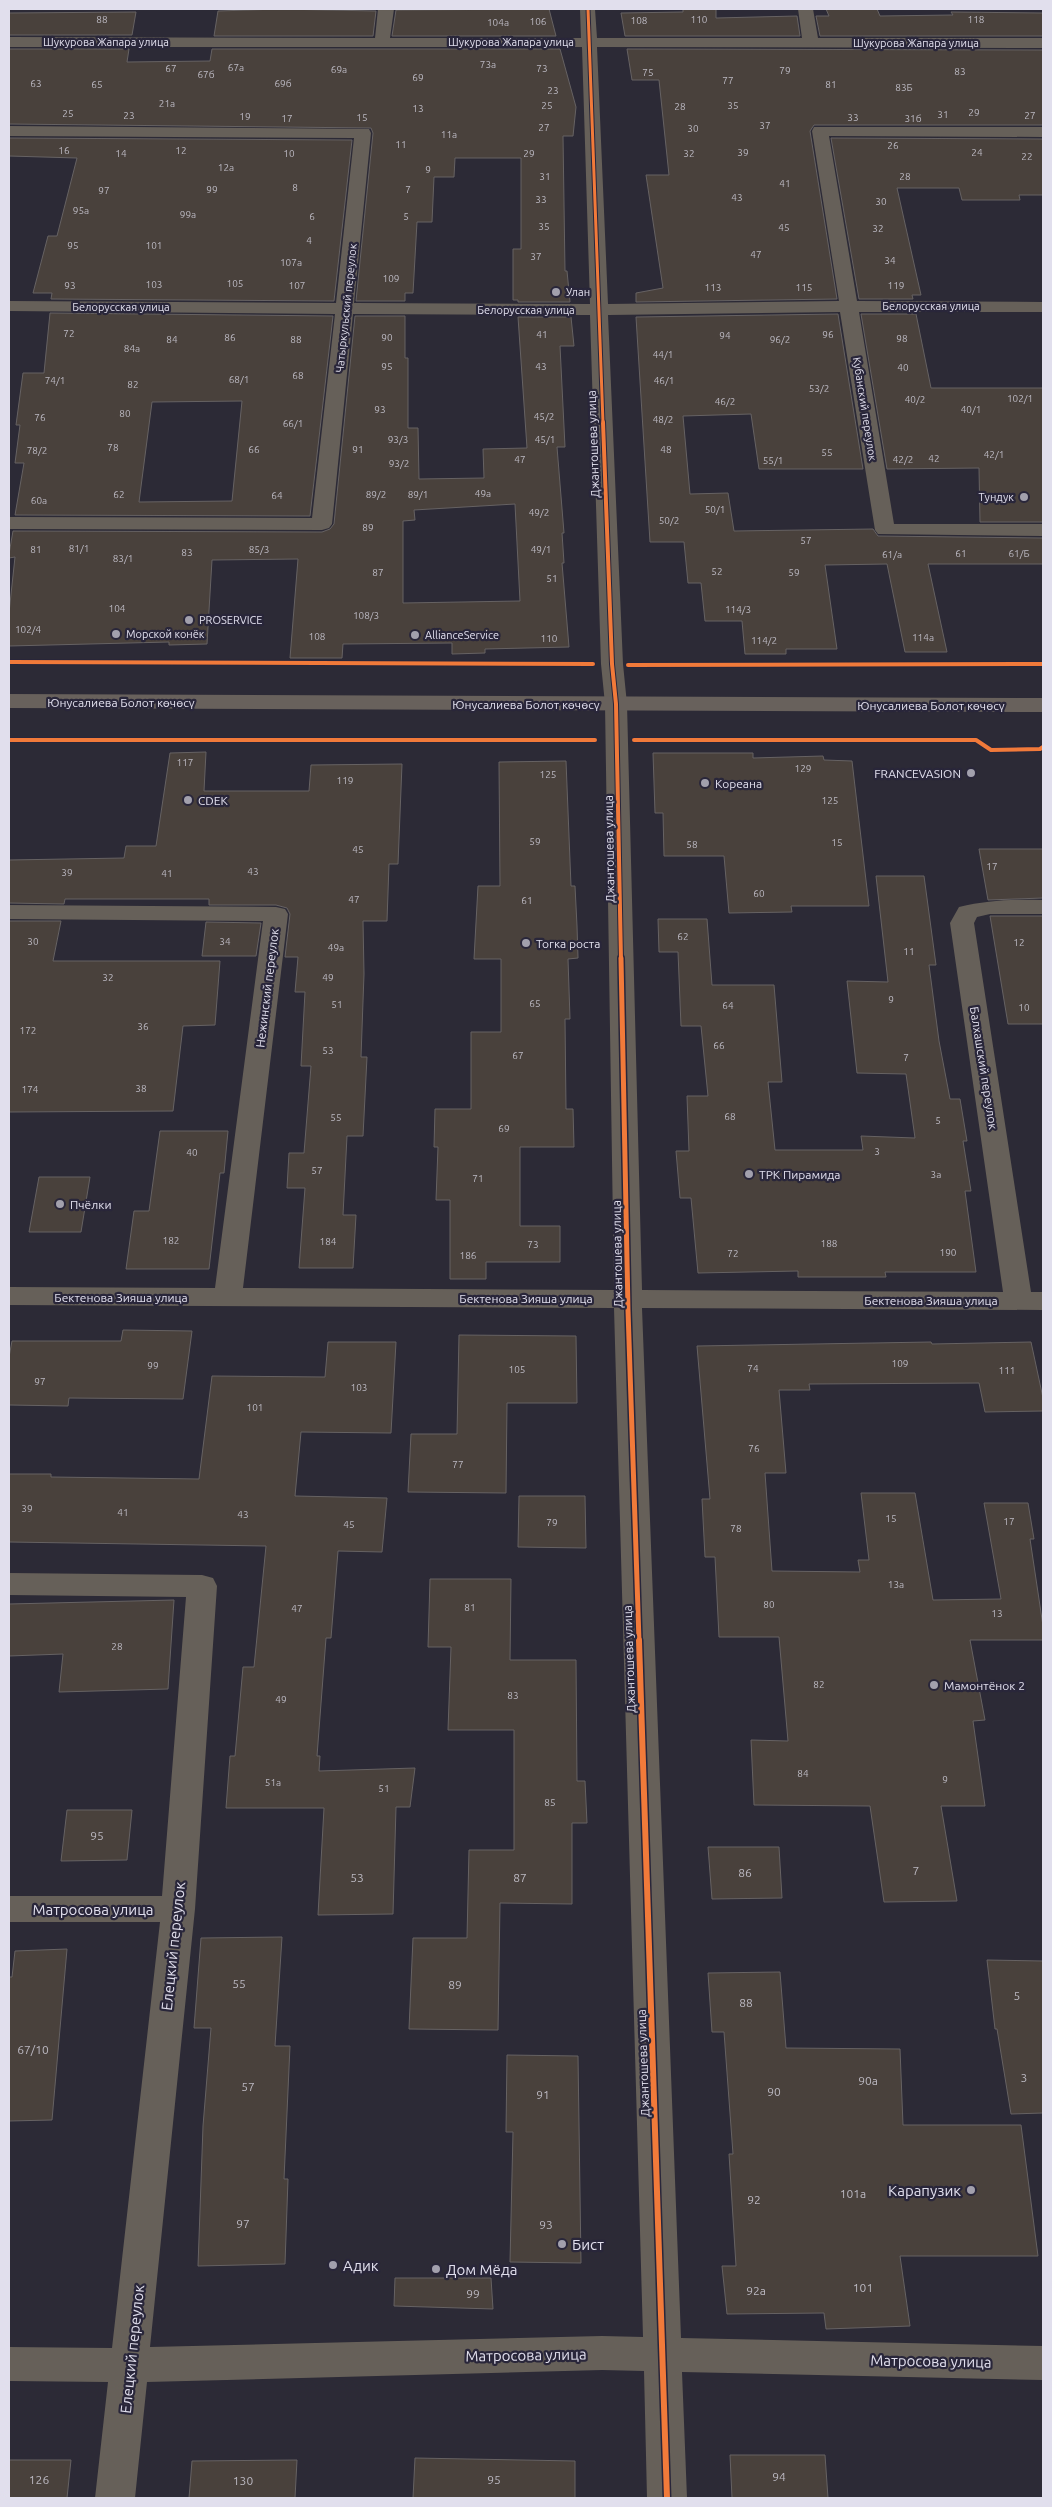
<svg xmlns="http://www.w3.org/2000/svg" width="1052" height="2507" viewBox="0 0 1052 2507" font-family="Ubuntu,sans-serif">
	<style>
		.building { fill: #49413c; stroke: #666263; fill-rule: evenodd }
		.lines { fill: none; stroke-linecap: round; stroke-linejoin: round }
		.minor { fill: #666059; fill-rule: evenodd }
		.major { fill: #68615c; fill-rule: evenodd }
		.cycleway-far3-casing { stroke: #29263a; stroke-width: 5 }
		.cycleway-far2-casing { stroke: #29263a; stroke-width: 6 }
		.cycleway-far1-casing { stroke: #29263a; stroke-width: 8 }
		.cycleway-casing { stroke: #29263a; stroke-width: 9 }
		.cycleway-far3 { stroke: #f17a3a; stroke-width: 3 }
		.cycleway-far2 { stroke: #f17a3a; stroke-width: 4 }
		.cycleway-far1 { stroke: #f17a3a; stroke-width: 5 }
		.cycleway { stroke: #f17a3a; stroke-width: 6 }
		.poi-dot { fill: #a2a0ad; stroke: #29263a; stroke-width: 2 }
		.labels { text-anchor: middle; dominant-baseline: central; stroke-width: 4.5; stroke-linejoin: round; paint-order: stroke }
		.number-label { font-size: 10px; fill: #bbb8c1 }
		.far-street-label { font-size: 11px; fill: #e1dfed; stroke: #29263a }
		.far-poi-label { font-size: 11px; fill: #e1dfed; stroke: #29263a; text-anchor: start }
		.street-label { font-size: 12px; fill: #e1dfed; stroke: #29263a }
		.poi-label { font-size: 12px; fill: #e1dfed; stroke: #29263a; text-anchor: start }
		.near-number-label { font-size: 12px; fill: #bbb8c1 }
		.near-street-label { font-size: 15px; fill: #e1dfed; stroke: #29263a }
		.near-poi-label { font-size: 15px; fill: #e1dfed; stroke: #29263a; text-anchor: start }
	</style>
	<rect width="100%" height="100%" fill="#2c2a36"/>
	<path class="building" d="M279 9 376 11 373 36H214L218 11Z
		M549 9 556 36H392L396 10Z
		M683 9H716V18L797 16 800 36H625L621 13 683 12Z
		M826 9H877L880 16 953 15 951 12 1043 13V36H820L816 16H829Z
		M136 12 132 35H9V13Z
		M9 49H129L127 62 210 61 212 49H560L576 107 573 136H563L565 271H567L570 302H518V300H513V249H521V158H455L454 177H434L432 222H417L413 293H405V301H356L373 133 371 128 9 124Z
		M627 49 1043 50V125H814L810 131 837 299 636 302V293L663 288 646 175H669L659 80H632Z
		M9 138 352 140 334 301 51 299 52 293H33L48 236H57L77 158 9 156Z
		M831 138 1043 139V195H1019L1020 200H962L959 188H897L921 295H912L913 299H859Z
		M50 313 333 316 310 516 15 515 24 463H15L20 425H16L23 373H44ZM242 401 232 501 139 502 152 402Z
		M838 314 863 469H759L751 414 683 416 690 494 728 493 734 531 873 529 878 536 1043 538V564H928L947 652H905L887 564 825 565 837 649H786V654H745L742 621H705L701 583H688L684 542H650L636 317Z
		M861 314H916L931 388H1043V522H980L979 468 887 469Z
		M355 316H405V358H408V428H418L419 479 484 478 483 449 527 448 518 317H571L574 346H560L565 447H557L564 533H562L564 563H562L569 647 485 649V653L452 654V643L343 644 342 658H290L298 559 212 560 207 644 169 645V642L9 646V613L15 557 9 558V554L13 531 322 532 330 529 334 524ZM515 504 520 601 403 603V521L415 520 414 510Z
		M206 752 204 791H309L311 765 402 764 398 864H389L387 921H363L364 974 361 1057H367L363 1136H347L343 1215H356L353 1268H299L305 1188H287L289 1153H304L311 1066H301L305 992H295L298 957H285L290 914 287 908 276 905H209V899H65L64 904 9 903V860L124 858 126 846H156L170 753Z
		M653 753H753V758L823 756 824 760 852 761 869 906H791L792 912 729 913 724 856H664L663 813H655Z
		M566 761 571 886H575L577 926 578 958 568 959 570 1019H565L566 1109H573L574 1147H520V1226H560V1262H486V1279H450V1200H436L438 1147H434L435 1109H471V1032H501V959H474L478 886H500L499 762Z
		M979 849H1043V898L988 900Z
		M876 876H924L936 965H929L939 1041 950 1099H960L967 1141H963L971 1191H965L976 1272H885L886 1277H798V1271L698 1273 691 1198H680L676 1151H689L687 1096H708L701 1026H681L678 952H659L658 919H707L712 985H774L782 1082H768L775 1150H863L861 1136 915 1138 906 1074 857 1073 847 981 888 982Z
		M990 916H1043V1024H1008Z
		M9 921H61L53 961H220L215 1025 183 1026 173 1111 9 1112Z
		M206 922 261 923 256 956H202Z
		M160 1131H228L224 1173H220L209 1269H126L134 1211H149Z
		M39 1177H90L81 1232H29Z
		M123 1330 192 1331 183 1399 69 1398 68 1406 9 1405V1357L12 1341H121Z
		M459 1335 576 1336 577 1403H507L506 1493 408 1492 411 1434H457Z
		M328 1342H396L391 1433 301 1432 295 1496 387 1498 382 1552 338 1551 331 1638H326L317 1756H320L319 1771 415 1768 410 1807H396L393 1914 318 1915 324 1808H226L230 1756H235L243 1667H254L266 1546 9 1542V1474H51V1477L199 1479 212 1376 325 1377Z
		M931 1342 932 1344 1031 1342 1043 1398V1411L985 1412 979 1383 809 1384 810 1390H779L786 1473H765L772 1571 860 1572 858 1560H869L861 1493H915L933 1600 1001 1599 984 1503H1028L1034 1539H1030L1043 1626V1640H970L985 1720 973 1721 985 1806H941L957 1901 884 1902 870 1806 754 1805 751 1740 788 1741 779 1637H719L715 1557H705L702 1499H710L697 1346Z
		M519 1496H585L586 1548 518 1547Z
		M430 1579H511L510 1660H576L577 1781H585L587 1823H572V1904L500 1903 498 2030 409 2029 413 1938H467L469 1850H514V1730H448L451 1647H428Z
		M174 1600 168 1689 59 1692 63 1654 9 1656V1604Z
		M67 1810H132L127 1860 61 1861Z
		M708 1847H779L782 1898 712 1899Z
		M282 1937 275 2046H290L284 2179H288L285 2264 198 2266 203 2126 211 2028H194L201 1938Z
		M67 1949 52 2120 9 2121V1977H12L15 1951Z
		M987 1960 1043 1961V2113L1011 2114 997 2029H995Z
		M780 1972 786 2048 900 2049 903 2125H1021L1038 2256H900L910 2326 826 2329 824 2313 727 2314 722 2266H736L729 2154H733L724 2032H712L708 1973Z
		M507 2055 578 2056 581 2263 510 2262 513 2132H506Z
		M395 2278H491L493 2309 394 2306Z
		M730 2455H825L828 2498H732Z
		M415 2458 575 2461V2498H413Z
		M9 2460H71L67 2498H9Z
		M297 2460 295 2498H189L192 2461Z"/>
	<g class="lines">
		<path class="minor" d="M378 9H394L390 38H581L580 9H595L597 38H802L798 9H813L818 38H1043V48L597 47 608 304 839 301 812 131 814 127H1043V137L829 136 857 301 1043 302V312H859L894 524H1043V536L878 534 875 530 840 312 608 315 623 664 627 704 642 1290 1003 1292 950 923 959 907C988 900 1014 899 1043 900V914H990L977 917 974 923 1031 1292H1043V1310L642 1308 681 2338 1043 2346V2380L682 2372 687 2498H647L644 2371 602 2370 147 2382 135 2498H95L108 2382 9 2381V2347L112 2348 160 1922H9V1896H162L186 1597 9 1595V1573L202 1575 213 1578 217 1586 195 1909 150 2347 602 2336 643 2337 614 1308 9 1305V1287L215 1288 263 921 9 919V905L276 907 285 909 288 914 243 1288 614 1290 605 704 601 664 590 315 353 314 332 524 329 528 322 530 9 529V517L312 518 335 314 9 311V301L336 303 354 138 9 136V126L369 129 371 133 354 303 590 304 582 47H9V37L375 38Z"/>
		<path class="major" d="M9 694 1043 698V712L9 708Z"/>
		<g class="cycleway-far3-casing">
			<path id="cycleway-far3" d="M588 9 603 423"/>
		</g>
		<g class="cycleway-far2-casing">
			<path id="cycleway-far2" d="M603 422 612 664 616 704 621 960
				M9 662 593 664
				M628 665 1043 664
				M9 740H595
				M634 740H976L991 750 1040 749 1043 747"/>
		</g>
		<g class="cycleway-far1-casing">
			<path id="cycleway-far1" d="M621 958 628 1310 639 1641"/>
		</g>
		<g class="cycleway-casing">
			<path id="cycleway" d="M639 1640 667 2498"/>
		</g>
		<use href="#cycleway-far3" class="cycleway-far3"/>
		<use href="#cycleway-far2" class="cycleway-far2"/>
		<use href="#cycleway-far1" class="cycleway-far1"/>
		<use href="#cycleway" class="cycleway"/>
	</g>
	<g class="poi-dot">
		<circle cx="556" cy="292" r="5"/>
		<circle cx="1024" cy="497" r="5"/>
		<circle cx="189" cy="620" r="5"/>
		<circle cx="116" cy="634" r="5"/>
		<circle cx="415" cy="635" r="5"/>
		<circle cx="971" cy="773" r="5"/>
		<circle cx="705" cy="783" r="5"/>
		<circle cx="188" cy="800" r="5"/>
		<circle cx="526" cy="943" r="5"/>
		<circle cx="749" cy="1174" r="5"/>
		<circle cx="60" cy="1204" r="5"/>
		<circle cx="934" cy="1685" r="5"/>
		<circle cx="971" cy="2190" r="5"/>
		<circle cx="562" cy="2244" r="5"/>
		<circle cx="333" cy="2265" r="5"/>
		<circle cx="436" cy="2269" r="5"/>
	</g>
	<g class="labels">
		<g class="number-label">
			<text x="102" y="19">88</text>
			<text x="699" y="19">110</text>
			<text x="976" y="19">118</text>
			<text x="639" y="20">108</text>
			<text x="538" y="21">106</text>
			<text x="498" y="22">104а</text>
			<text x="488" y="64">73а</text>
			<text x="236" y="67">67а</text>
			<text x="171" y="68">67</text>
			<text x="542" y="68">73</text>
			<text x="339" y="69">69а</text>
			<text x="785" y="70">79</text>
			<text x="960" y="71">83</text>
			<text x="648" y="72">75</text>
			<text x="206" y="74">67б</text>
			<text x="418" y="77">69</text>
			<text x="728" y="80">77</text>
			<text x="36" y="83">63</text>
			<text x="283" y="83">69б</text>
			<text x="97" y="84">65</text>
			<text x="831" y="84">81</text>
			<text x="904" y="87">83Б</text>
			<text x="553" y="90">23</text>
			<text x="167" y="103">21а</text>
			<text x="547" y="105">25</text>
			<text x="733" y="105">35</text>
			<text x="680" y="106">28</text>
			<text x="418" y="108">13</text>
			<text x="974" y="112">29</text>
			<text x="68" y="113">25</text>
			<text x="943" y="114">31</text>
			<text x="129" y="115">23</text>
			<text x="1030" y="115">27</text>
			<text x="245" y="116">19</text>
			<text x="362" y="117">15</text>
			<text x="853" y="117">33</text>
			<text x="287" y="118">17</text>
			<text x="913" y="118">31б</text>
			<text x="765" y="125">37</text>
			<text x="544" y="127">27</text>
			<text x="693" y="128">30</text>
			<text x="449" y="134">11а</text>
			<text x="401" y="144">11</text>
			<text x="893" y="145">26</text>
			<text x="64" y="150">16</text>
			<text x="181" y="150">12</text>
			<text x="743" y="152">39</text>
			<text x="977" y="152">24</text>
			<text x="121" y="153">14</text>
			<text x="289" y="153">10</text>
			<text x="529" y="153">29</text>
			<text x="689" y="153">32</text>
			<text x="1027" y="156">22</text>
			<text x="226" y="167">12а</text>
			<text x="428" y="169">9</text>
			<text x="545" y="176">31</text>
			<text x="905" y="176">28</text>
			<text x="785" y="183">41</text>
			<text x="295" y="187">8</text>
			<text x="212" y="189">99</text>
			<text x="408" y="189">7</text>
			<text x="104" y="190">97</text>
			<text x="737" y="197">43</text>
			<text x="541" y="199">33</text>
			<text x="881" y="201">30</text>
			<text x="81" y="210">95а</text>
			<text x="188" y="214">99а</text>
			<text x="312" y="216">6</text>
			<text x="406" y="216">5</text>
			<text x="544" y="226">35</text>
			<text x="784" y="227">45</text>
			<text x="878" y="228">32</text>
			<text x="309" y="240">4</text>
			<text x="73" y="245">95</text>
			<text x="154" y="245">101</text>
			<text x="756" y="254">47</text>
			<text x="536" y="256">37</text>
			<text x="890" y="260">34</text>
			<text x="291" y="262">107а</text>
			<text x="391" y="278">109</text>
			<text x="235" y="283">105</text>
			<text x="154" y="284">103</text>
			<text x="70" y="285">93</text>
			<text x="297" y="285">107</text>
			<text x="896" y="285">119</text>
			<text x="713" y="287">113</text>
			<text x="804" y="287">115</text>
			<text x="69" y="333">72</text>
			<text x="542" y="334">41</text>
			<text x="828" y="334">96</text>
			<text x="725" y="335">94</text>
			<text x="230" y="337">86</text>
			<text x="387" y="337">90</text>
			<text x="902" y="338">98</text>
			<text x="172" y="339">84</text>
			<text x="296" y="339">88</text>
			<text x="780" y="339">96/2</text>
			<text x="132" y="348">84а</text>
			<text x="663" y="354">44/1</text>
			<text x="387" y="366">95</text>
			<text x="541" y="366">43</text>
			<text x="903" y="367">40</text>
			<text x="298" y="375">68</text>
			<text x="239" y="379">68/1</text>
			<text x="55" y="380">74/1</text>
			<text x="664" y="380">46/1</text>
			<text x="133" y="384">82</text>
			<text x="819" y="388">53/2</text>
			<text x="1020" y="398">102/1</text>
			<text x="915" y="399">40/2</text>
			<text x="725" y="401">46/2</text>
			<text x="380" y="409">93</text>
			<text x="971" y="409">40/1</text>
			<text x="125" y="413">80</text>
			<text x="544" y="416">45/2</text>
			<text x="40" y="417">76</text>
			<text x="663" y="419">48/2</text>
			<text x="293" y="423">66/1</text>
			<text x="398" y="439">93/3</text>
			<text x="545" y="439">45/1</text>
			<text x="113" y="447">78</text>
			<text x="254" y="449">66</text>
			<text x="358" y="449">91</text>
			<text x="666" y="449">48</text>
			<text x="37" y="450">78/2</text>
			<text x="827" y="452">55</text>
			<text x="994" y="454">42/1</text>
			<text x="934" y="458">42</text>
			<text x="520" y="459">47</text>
			<text x="903" y="459">42/2</text>
			<text x="773" y="460">55/1</text>
			<text x="399" y="463">93/2</text>
			<text x="483" y="493">49а</text>
			<text x="119" y="494">62</text>
			<text x="376" y="494">89/2</text>
			<text x="418" y="494">89/1</text>
			<text x="277" y="495">64</text>
			<text x="39" y="500">60а</text>
			<text x="715" y="509">50/1</text>
			<text x="539" y="512">49/2</text>
			<text x="669" y="520">50/2</text>
			<text x="368" y="527">89</text>
			<text x="806" y="540">57</text>
			<text x="79" y="548">81/1</text>
			<text x="36" y="549">81</text>
			<text x="259" y="549">85/3</text>
			<text x="541" y="549">49/1</text>
			<text x="187" y="552">83</text>
			<text x="961" y="553">61</text>
			<text x="1019" y="553">61/Б</text>
			<text x="892" y="554">61/а</text>
			<text x="123" y="558">83/1</text>
			<text x="717" y="571">52</text>
			<text x="378" y="572">87</text>
			<text x="794" y="572">59</text>
			<text x="552" y="578">51</text>
			<text x="117" y="608">104</text>
			<text x="738" y="609">114/3</text>
			<text x="366" y="615">108/3</text>
			<text x="28" y="629">102/4</text>
			<text x="317" y="636">108</text>
			<text x="923" y="637">114а</text>
			<text x="549" y="638">110</text>
			<text x="764" y="640">114/2</text>
			<text x="185" y="762">117</text>
			<text x="803" y="768">129</text>
			<text x="548" y="774">125</text>
			<text x="345" y="780">119</text>
			<text x="830" y="800">125</text>
			<text x="535" y="841">59</text>
			<text x="837" y="842">15</text>
			<text x="692" y="844">58</text>
			<text x="358" y="849">45</text>
			<text x="992" y="866">17</text>
			<text x="253" y="871">43</text>
			<text x="67" y="872">39</text>
			<text x="167" y="873">41</text>
			<text x="759" y="893">60</text>
			<text x="354" y="899">47</text>
			<text x="527" y="900">61</text>
			<text x="683" y="936">62</text>
			<text x="33" y="941">30</text>
			<text x="225" y="941">34</text>
			<text x="1019" y="942">12</text>
			<text x="336" y="947">49а</text>
			<text x="909" y="951">11</text>
			<text x="108" y="977">32</text>
			<text x="328" y="977">49</text>
			<text x="891" y="999">9</text>
			<text x="535" y="1003">65</text>
			<text x="337" y="1004">51</text>
			<text x="728" y="1005">64</text>
			<text x="1024" y="1007">10</text>
			<text x="143" y="1026">36</text>
			<text x="28" y="1030">172</text>
			<text x="719" y="1045">66</text>
			<text x="328" y="1050">53</text>
			<text x="518" y="1055">67</text>
			<text x="906" y="1057">7</text>
			<text x="141" y="1088">38</text>
			<text x="30" y="1089">174</text>
			<text x="730" y="1116">68</text>
			<text x="336" y="1117">55</text>
			<text x="938" y="1120">5</text>
			<text x="504" y="1128">69</text>
			<text x="877" y="1151">3</text>
			<text x="192" y="1152">40</text>
			<text x="317" y="1170">57</text>
			<text x="936" y="1174">3a</text>
			<text x="478" y="1178">71</text>
			<text x="171" y="1240">182</text>
			<text x="328" y="1241">184</text>
			<text x="829" y="1243">188</text>
			<text x="533" y="1244">73</text>
			<text x="948" y="1252">190</text>
			<text x="733" y="1253">72</text>
			<text x="468" y="1255">186</text>
			<text x="900" y="1363">109</text>
			<text x="153" y="1365">99</text>
			<text x="753" y="1368">74</text>
			<text x="517" y="1369">105</text>
			<text x="1007" y="1370">111</text>
			<text x="40" y="1381">97</text>
			<text x="359" y="1387">103</text>
			<text x="255" y="1407">101</text>
			<text x="754" y="1448">76</text>
			<text x="458" y="1464">77</text>
			<text x="27" y="1508">39</text>
			<text x="123" y="1512">41</text>
			<text x="243" y="1514">43</text>
			<text x="891" y="1518">15</text>
			<text x="1009" y="1521">17</text>
			<text x="552" y="1522">79</text>
			<text x="349" y="1524">45</text>
			<text x="736" y="1528">78</text>
			<text x="896" y="1584">13а</text>
			<text x="769" y="1604">80</text>
			<text x="470" y="1607">81</text>
			<text x="297" y="1608">47</text>
			<text x="997" y="1613">13</text>
			<text x="117" y="1646">28</text>
			<text x="819" y="1684">82</text>
			<text x="513" y="1695">83</text>
			<text x="281" y="1699">49</text>
			<text x="803" y="1773">84</text>
			<text x="945" y="1779">9</text>
			<text x="273" y="1782">51а</text>
			<text x="384" y="1788">51</text>
			<text x="550" y="1802">85</text>
		</g>
		<g class="far-street-label">
			<text x="106" y="42">Шукурова Жапара улица</text>
			<text x="511" y="42">Шукурова Жапара улица</text>
			<text x="916" y="43">Шукурова Жапара улица</text>
			<text x="931" y="306">Белорусская улица</text>
			<text x="121" y="307">Белорусская улица</text>
			<text transform="translate(346 308) rotate(-84)">Чатыркульский переулок</text>
			<text x="526" y="310">Белорусская улица</text>
			<text transform="translate(865 409) rotate(81)">Кубанский переулок</text>
		</g>
		<g class="far-poi-label">
			<text x="566" y="292">Улан</text>
			<text x="1014" y="497" text-anchor="end">Тундук</text>
			<text x="199" y="620">PROSERVICE</text>
			<text x="126" y="634">Морской конёк</text>
			<text x="425" y="635">AllianceService</text>
		</g>
		<g class="street-label">
			<text transform="translate(593 444) rotate(-92)">Джантошева улица</text>
			<text x="121" y="702">Юнусалиева Болот көчөсү</text>
			<text x="526" y="704">Юнусалиева Болот көчөсү</text>
			<text x="931" y="705">Юнусалиева Болот көчөсү</text>
			<text transform="translate(609 849) rotate(-91)">Джантошева улица</text>
			<text transform="translate(267 988) rotate(-83)">Нежинский переулок</text>
			<text transform="translate(984 1068) rotate(81)">Балхашский переулок</text>
			<text transform="translate(617 1254) rotate(-91)">Джантошева улица</text>
			<text x="121" y="1297">Бектенова Зияша улица</text>
			<text x="526" y="1298">Бектенова Зияша улица</text>
			<text x="931" y="1300">Бектенова Зияша улица</text>
			<text transform="translate(629 1659) rotate(-92)">Джантошева улица</text>
			<text transform="translate(643 2063) rotate(-92)">Джантошева улица</text>
		</g>
		<g class="poi-label">
			<text x="961" y="773" text-anchor="end">FRANCEVASION</text>
			<text x="715" y="783">Кореана</text>
			<text x="198" y="800">CDEK</text>
			<text x="536" y="943">Тогка роста</text>
			<text x="759" y="1174">ТРК Пирамида</text>
			<text x="70" y="1204">Пчёлки</text>
			<text x="944" y="1685">Мамонтёнок 2</text>
		</g>
		<g class="near-number-label">
			<text x="97" y="1835">95</text>
			<text x="916" y="1870">7</text>
			<text x="745" y="1872">86</text>
			<text x="357" y="1877">53</text>
			<text x="520" y="1877">87</text>
			<text x="239" y="1983">55</text>
			<text x="455" y="1984">89</text>
			<text x="1017" y="1995">5</text>
			<text x="746" y="2002">88</text>
			<text x="33" y="2049">67/10</text>
			<text x="1024" y="2077">3</text>
			<text x="868" y="2080">90а</text>
			<text x="248" y="2086">57</text>
			<text x="774" y="2091">90</text>
			<text x="543" y="2094">91</text>
			<text x="853" y="2193">101а</text>
			<text x="754" y="2199">92</text>
			<text x="243" y="2223">97</text>
			<text x="546" y="2224">93</text>
			<text x="863" y="2287">101</text>
			<text x="756" y="2290">92а</text>
			<text x="473" y="2293">99</text>
			<text x="779" y="2476">94</text>
			<text x="39" y="2479">126</text>
			<text x="494" y="2479">95</text>
			<text x="243" y="2480">130</text>
		</g>
		<g class="near-street-label">
			<text x="93" y="1909">Матросова улица</text>
			<text transform="translate(173 1946) rotate(-84)">Елецкий переулок</text>
			<text transform="translate(132 2349) rotate(-84)">Елецкий переулок</text>
			<text transform="translate(526 2355) rotate(-1)">Матросова улица</text>
			<text transform="translate(931 2361) rotate(1)">Матросова улица</text>
		</g>
		<g class="near-poi-label">
			<text x="961" y="2190" text-anchor="end">Карапузик</text>
			<text x="572" y="2244">Бист</text>
			<text x="343" y="2265">Адик</text>
			<text x="446" y="2269">Дом Мёда</text>
		</g>
	</g>
	<rect width="1052" height="2507" fill="none" stroke="#e1dfed" stroke-width="20"/>
</svg>
